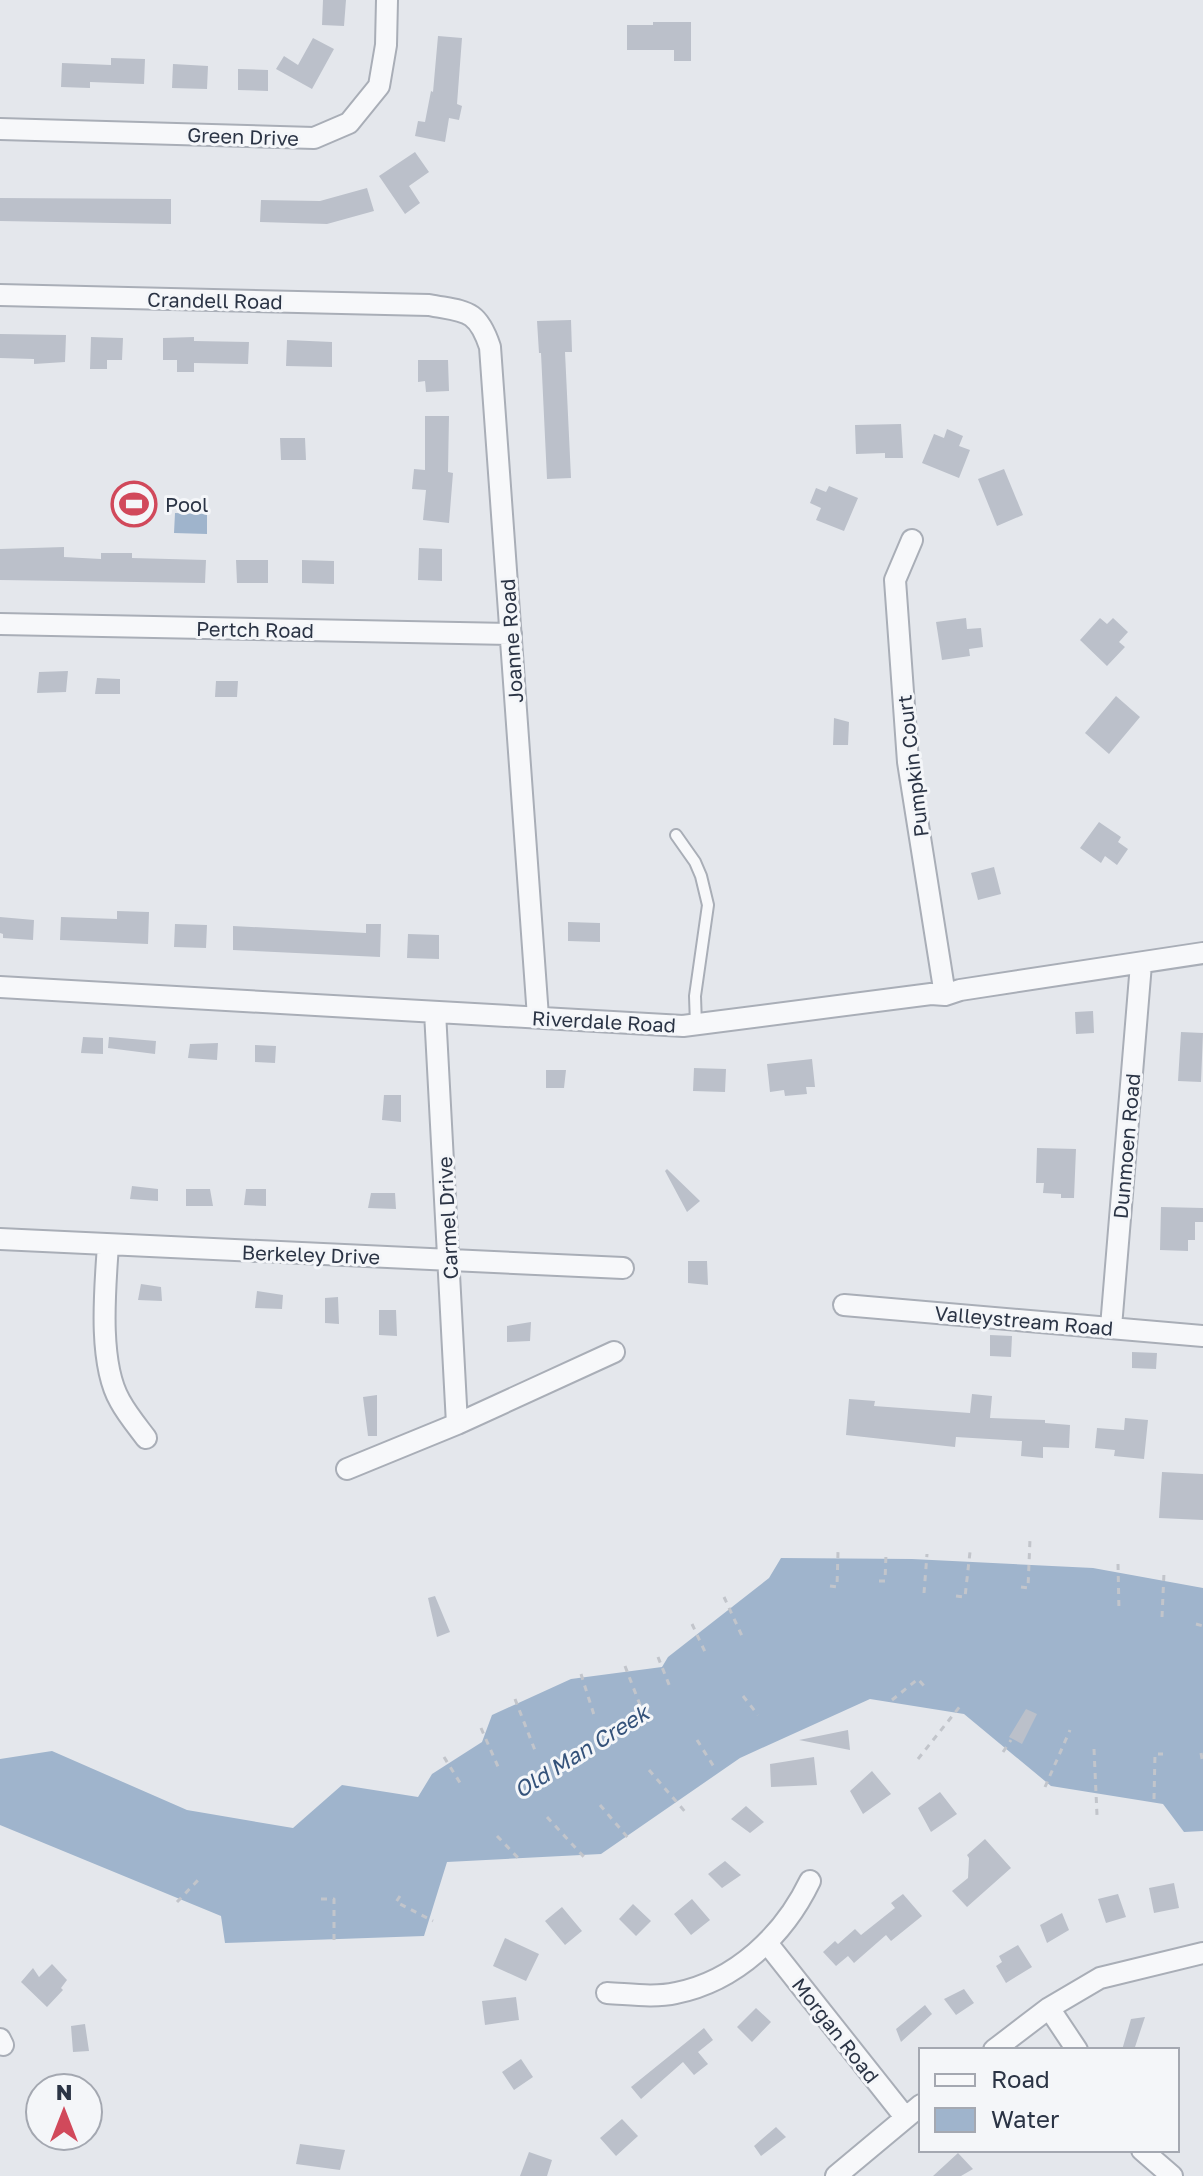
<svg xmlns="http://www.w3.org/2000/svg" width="1203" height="2176" viewBox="0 0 1203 2176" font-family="'Golos Text',sans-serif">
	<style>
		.water { fill: #9fb4cc }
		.building { fill: #bbc0ca }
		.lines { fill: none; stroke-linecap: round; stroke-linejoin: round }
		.service-casing { stroke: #a9aeb7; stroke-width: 14 }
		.minor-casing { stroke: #a9aeb7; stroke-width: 24 }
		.path { stroke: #c2c5cb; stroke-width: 3; stroke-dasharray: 6 6; stroke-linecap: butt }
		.service { stroke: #f7f8fa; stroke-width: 10 }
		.minor { stroke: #f7f8fa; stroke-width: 20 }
		.labels { text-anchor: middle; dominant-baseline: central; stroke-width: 6; stroke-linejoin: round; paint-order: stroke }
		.street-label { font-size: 20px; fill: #2b3445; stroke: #f4f6f9 }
		.poi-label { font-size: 20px; fill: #2b3445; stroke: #f4f6f9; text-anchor: start }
		.water-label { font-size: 22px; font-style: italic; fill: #34527a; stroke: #f4f6f9 }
	</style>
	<rect width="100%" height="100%" fill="#e4e7ec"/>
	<path class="water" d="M175 513 207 514V534L174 533Z
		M781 1558 912 1559 1093 1568 1203 1588V1831L1184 1832 1163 1804 1051 1786 964 1714 870 1699 740 1758 601 1854 447 1862 424 1936 225 1943 221 1916 0 1825V1759L52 1751 187 1810 293 1828 342 1785 418 1797 432 1774 482 1742 492 1715 571 1679 662 1667 668 1657 769 1578Z"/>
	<path class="building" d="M323 0H346L344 26 322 25Z
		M653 22H691V61H674V50H627V25H653Z
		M438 36 462 38 457 104 462 106 459 120 449 118 445 142 415 136 418 121 425 122 431 91 433 92Z
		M313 38 334 49 312 89 276 69 284 56 298 65Z
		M111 58 145 59 144 84 90 82V88L61 87 62 63 111 65Z
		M173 64 208 66 207 89 172 88Z
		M238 69 268 70V91L238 90Z
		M415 152 429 172 409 186 420 203 405 214 379 176Z
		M367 188 374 211 327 224 260 222 261 200 320 201Z
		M0 198 171 199V224L0 221Z
		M571 320 572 352H565L571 478 547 479 541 353H539L537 321Z
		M0 334 66 335 65 362 34 364V359L0 358Z
		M91 337 123 338 122 360H107V369H90Z
		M194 337V341L249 342 248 364 194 363V372H177V360H163V338Z
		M287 340 332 342V367L286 366Z
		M418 360H448L449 391 426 392 425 381 418 382Z
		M425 416H449L448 472 453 473 449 523 423 520 426 490 412 489 414 469 425 470Z
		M901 424 903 458H885V453L856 454 855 425Z
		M947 429 963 436 959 446 970 450 959 478 922 463 934 434 944 438Z
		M280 438H305L306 460H281Z
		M1004 469 1023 515 997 526 978 479Z
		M829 486 858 498 844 531 816 520 821 508 810 503 816 488 826 492Z
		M64 547V557L101 559V553H132V558L206 560 205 583 0 580V549Z
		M419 548 442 549V581L418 580Z
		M236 560H268V583H237Z
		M302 560 334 561V584L302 583Z
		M966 618 967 629 981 628 983 647 969 649 970 656 942 660 936 622Z
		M1100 618 1107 624 1113 618 1128 632 1119 642 1125 647 1107 666 1080 640Z
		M68 671 66 692 37 693 39 672Z
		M97 678 120 679V694H95Z
		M216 681H238L237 697H215Z
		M1116 696 1140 717 1109 754 1085 733Z
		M834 718 849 722 848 745H833Z
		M1099 822 1121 837 1118 842 1128 849 1117 865 1105 856 1101 863 1080 848Z
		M994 867 1001 894 978 900 971 873Z
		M117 911 149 912 148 944 60 940 61 917 117 919Z
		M0 917 34 920 33 940 3 938V934L0 933Z
		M568 922 600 923V942L568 941Z
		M175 924 207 925 206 948 174 947Z
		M366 924H381L380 957 233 950V926L366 933Z
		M408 934 439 935V959L407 958Z
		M1093 1011 1094 1033 1076 1034 1075 1012Z
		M1181 1032 1203 1033 1201 1082 1178 1081Z
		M83 1037 103 1038V1054L81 1053Z
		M109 1037 156 1041 155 1054 108 1048Z
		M218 1043 217 1060 188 1058 190 1044Z
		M255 1045 276 1046 275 1063 255 1062Z
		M812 1059 815 1087H806L807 1094 785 1096 784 1090 770 1092 767 1064Z
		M694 1068 726 1069 725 1092 693 1091Z
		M546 1070H566L564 1088H546Z
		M384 1095H401V1122L382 1120Z
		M1037 1148 1076 1149 1074 1198H1061V1194L1043 1193 1044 1183H1036Z
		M667 1169 700 1201 687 1212 665 1171Z
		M132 1186 158 1189V1201L130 1199Z
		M186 1189H210L213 1206H186Z
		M246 1189H266V1206L244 1205Z
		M371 1193H395L396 1209 368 1208Z
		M1161 1207 1203 1208V1222H1195V1240H1188V1251L1160 1250Z
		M688 1261H707L708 1285 688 1283Z
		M141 1284 161 1287 162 1301 138 1300Z
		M257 1291 283 1295 282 1309 255 1308Z
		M338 1297 339 1324 325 1323V1298Z
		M379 1310H396L397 1336 379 1335Z
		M531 1322 530 1341 507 1342V1326Z
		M990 1335 1012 1336 1011 1357 990 1356Z
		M1132 1352 1157 1353 1156 1369 1132 1368Z
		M972 1394 992 1396 990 1418 1045 1420V1423L1070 1425 1069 1448 1043 1447V1458L1021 1456 1022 1441 956 1437 955 1447 846 1435 849 1399 875 1401 874 1406 970 1413Z
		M377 1395V1436H368L363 1397Z
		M1125 1418 1148 1420 1144 1459 1114 1456 1115 1450 1095 1448 1097 1428 1124 1430Z
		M1162 1472 1203 1474V1520L1159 1518Z
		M435 1596 450 1632 437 1637 428 1598Z
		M1026 1709 1037 1714 1022 1744 1009 1737Z
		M848 1730 850 1750 799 1740Z
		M814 1757 817 1785 771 1787 770 1764Z
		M872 1771 891 1794 863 1814 850 1791Z
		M940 1792 957 1814 931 1832 918 1808Z
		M746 1806 764 1822 750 1833 731 1819Z
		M985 1839 1011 1868 967 1907 952 1891 968 1878 969 1858 967 1855Z
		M725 1861 741 1875 722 1888 708 1874Z
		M1174 1883 1179 1908 1154 1913 1149 1888Z
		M903 1894 922 1916 891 1941 886 1935 854 1963 848 1956 836 1966 823 1952 835 1941 838 1944 855 1929 861 1935 895 1908 891 1903Z
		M1118 1894 1126 1917 1106 1923 1098 1899Z
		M692 1899 710 1920 691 1935 674 1914Z
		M633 1904 651 1921 636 1936 619 1919Z
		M562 1907 582 1931 565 1945 545 1921Z
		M1062 1913 1069 1930 1047 1943 1040 1925Z
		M505 1938 539 1954 526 1981 493 1966Z
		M1018 1945 1032 1967 1006 1983 996 1966 1002 1962 999 1956Z
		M52 1964 67 1980 61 1988 63 1990 47 2007 21 1982 33 1968 39 1977Z
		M964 1989 974 2003 956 2015 944 1999Z
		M516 1997 519 2020 485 2025 482 2001Z
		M925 2005 932 2014 901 2042 896 2029Z
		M756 2008 771 2022 752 2042 737 2027Z
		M1145 2017 1134 2050H1122L1131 2019Z
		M85 2024 89 2051 73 2052 71 2026Z
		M704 2028 713 2040 698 2052 708 2064 694 2075 683 2062 641 2099 631 2087Z
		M521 2059 533 2077 514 2090 502 2072Z
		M622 2119 638 2136 616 2156 600 2138Z
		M776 2127 786 2137 761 2156 754 2146Z
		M300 2144 345 2150 340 2170 296 2164Z
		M529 2152 552 2160 547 2176H520Z
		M958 2153 973 2169 961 2176H933Z"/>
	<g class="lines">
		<g class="service-casing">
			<path id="service" d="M676 835 695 862 701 876 708 905 695 996 696 1025"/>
		</g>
		<g class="minor-casing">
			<path id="minor" d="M0 129 314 138 349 123 379 86 386 45 387 0
				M0 295 429 305C465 312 477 308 490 347L538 1017
				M912 540 895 580 908 762 945 995
				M0 624 511 634
				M0 987 683 1026 931 994 945 995 960 990 1203 953
				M435 1012 457 1424
				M0 1239 623 1268
				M108 1245C105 1289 98 1363 120 1401 127 1414 137 1426 146 1438
				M844 1305 1203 1336
				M1111 1327 1141 964
				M347 1469 457 1424 614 1352
				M767 1943 905 2117
				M607 1993C629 1994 654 1998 676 1993 736 1981 784 1935 810 1881
				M1049 2008 1077 2050
				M0 2039 3 2045
				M994 2050 1049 2008 1100 1978 1203 1953
				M1142 2150 1172 2176
				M836 2176 921 2105"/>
		</g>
		<path class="path" d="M1118 1564 1119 1611
			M879 1581H885L886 1554
			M830 1586 837 1587 838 1552
			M1021 1587 1028 1588 1030 1539
			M924 1593 927 1554
			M956 1596 965 1597 970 1552
			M724 1597 742 1636
			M1162 1617 1164 1573
			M692 1624 706 1654
			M1196 1624 1203 1626
			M658 1657 670 1687
			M625 1666 642 1710
			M581 1674 594 1715
			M743 1696 758 1715
			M515 1699 536 1753
			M892 1700 918 1679 925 1687
			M481 1728 499 1769
			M697 1740 716 1770
			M1094 1749 1097 1815
			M1003 1752 1011 1740
			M1201 1753 1203 1764
			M444 1757 462 1786
			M918 1759 961 1705
			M649 1770 687 1814
			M1045 1787 1070 1730
			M1154 1799 1155 1754H1163
			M600 1805 629 1839
			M547 1817 584 1857
			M497 1836 522 1862
			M400 1896 396 1902 433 1921
			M321 1899H334V1942
			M177 1902 201 1877"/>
		<use href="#service" class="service"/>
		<use href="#minor" class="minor"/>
	</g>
	<defs>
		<g id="stadium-ring" transform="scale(2.3)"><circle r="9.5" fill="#f4f6f9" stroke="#d1495b" stroke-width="1.5"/><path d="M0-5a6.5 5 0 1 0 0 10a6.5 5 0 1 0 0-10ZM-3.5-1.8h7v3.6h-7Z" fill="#d1495b"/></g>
	</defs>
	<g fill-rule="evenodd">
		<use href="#stadium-ring" x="134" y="504"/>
	</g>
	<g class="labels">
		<g class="street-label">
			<text transform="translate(243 136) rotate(2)">Green Drive</text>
			<text transform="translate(215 300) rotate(1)">Crandell Road</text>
			<text transform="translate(255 629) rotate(1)">Pertch Road</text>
			<text transform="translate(511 641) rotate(-94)">Joanne Road</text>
			<text transform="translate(912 766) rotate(-97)">Pumpkin Court</text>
			<text transform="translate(604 1021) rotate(3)">Riverdale Road</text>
			<text transform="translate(1126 1146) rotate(-85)">Dunmoen Road</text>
			<text transform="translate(447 1218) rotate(-93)">Carmel Drive</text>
			<text transform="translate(311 1254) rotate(2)">Berkeley Drive</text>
			<text transform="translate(1024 1320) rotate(5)">Valleystream Road</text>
			<text transform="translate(836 2030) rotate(52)">Morgan Road</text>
		</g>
		<g class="poi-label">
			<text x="165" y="504">Pool</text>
		</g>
		<g class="water-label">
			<text transform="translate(581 1751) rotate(-32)">Old Man Creek</text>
		</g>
	</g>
	<rect x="919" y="2048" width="260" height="104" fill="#f4f6f9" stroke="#a4a8b1" stroke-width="2"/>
	<rect x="935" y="2074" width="40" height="12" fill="#f7f8fa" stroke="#a4a8b1" stroke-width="2"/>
	<text x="991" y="2088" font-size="24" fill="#2b3445">Road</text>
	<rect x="935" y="2108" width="40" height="24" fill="#9fb4cc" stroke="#a4a8b1" stroke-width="2"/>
	<text x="991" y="2128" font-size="24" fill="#2b3445">Water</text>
	<g transform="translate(64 2112)"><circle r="38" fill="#f4f6f9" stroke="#a4a8b1" stroke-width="2"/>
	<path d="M0-6L14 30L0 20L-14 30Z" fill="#d1495b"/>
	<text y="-12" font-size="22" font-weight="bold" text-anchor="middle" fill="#2b3445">N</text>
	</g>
</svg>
